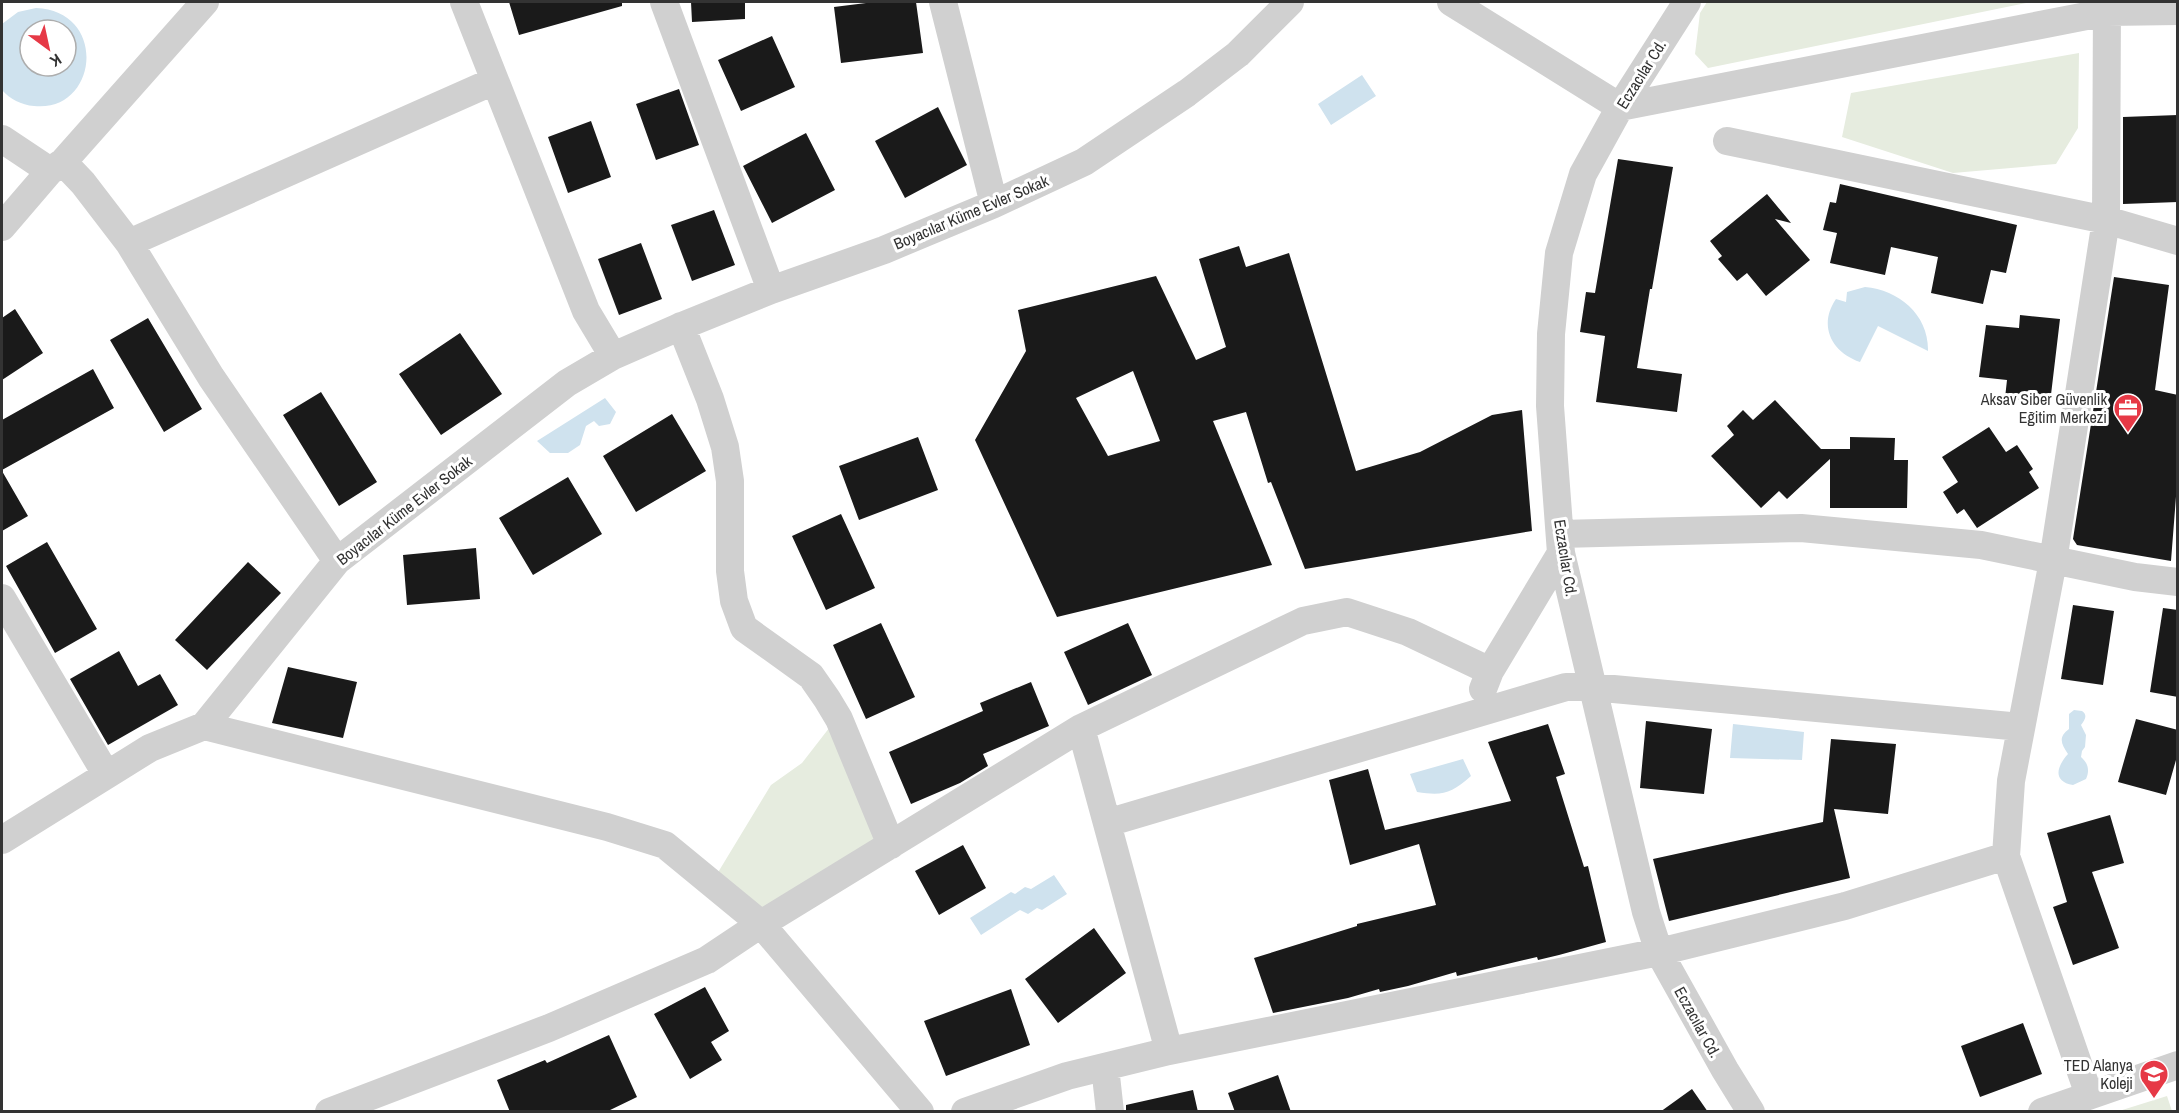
<svg xmlns="http://www.w3.org/2000/svg" width="2179" height="1113" viewBox="0 0 2179 1113" font-family="'Archivo Narrow',sans-serif">
	<style>
		.green { fill: #e6ecdf }
		.water { fill: #cfe2ee; fill-rule: evenodd }
		.building { fill: #1a1a1a; fill-rule: evenodd }
		.lines { fill: none; stroke-linecap: round; stroke-linejoin: round }
		.minor { stroke: #d0d0d0; stroke-width: 28 }
		.labels { text-anchor: middle; dominant-baseline: central; stroke-width: 6; stroke-linejoin: round; paint-order: stroke }
		.street-label { font-size: 16px; fill: #333; stroke: #fff }
		.poi-label { font-size: 16px; fill: #333; stroke: #fff; text-anchor: end }
	</style>
	<rect width="100%" height="100%" fill="#fff"/>
	<path class="green" d="M1707 2H2031L1708 68 1695 54 1700 13Z
		M2079 53 2078 128 2056 164 1953 173 1842 137 1851 93Z
		M833 723 884 843 762 918 714 879 771 785 802 763Z
		M2167 1096 2172 1111H2119Z"/>
	<path class="water" d="M36 8C109 11 98 113 34 106 21 105 10 99 2 90V24L18 12ZM30 30H66V66H30Z
		M1362 75 1376 96 1331 125 1318 104Z
		M1865 287C1899 290 1929 315 1928 351L1878 326 1860 362C1831 352 1818 325 1836 299L1846 302 1847 292Z
		M605 398 616 412 610 424 599 426 594 421 586 426 580 445 568 453H550L537 441Z
		M2074 710 2082 711C2088 715 2085 720 2081 725L2086 735 2085 747 2082 751 2081 757C2088 763 2090 770 2086 779L2073 785C2051 781 2058 765 2068 754 2061 744 2058 737 2069 729V714Z
		M1733 724 1804 732 1802 760 1730 758Z
		M1463 759 1471 776C1451 794 1442 796 1417 792L1410 774Z
		M1054 875 1067 894 1042 910 1037 908 1028 914 1020 910 981 935 970 918 1011 892 1015 894 1025 887 1031 889Z"/>
	<path class="building" d="M509 2H622V6L519 35Z
		M691 2H745V19L692 22Z
		M874 2H916L923 53 841 63 834 7Z
		M772 36 795 87 741 111 718 60Z
		M679 89 699 145 656 160 636 104Z
		M938 107 967 165 905 198 875 141Z
		M2178 115V202L2123 204V117Z
		M591 121 611 177 568 193 548 137Z
		M806 133 835 190 772 223 743 166Z
		M1618 159 1673 167 1652 289H1650L1637 368 1682 374 1677 412 1596 402 1605 336 1580 332 1586 292 1595 293Z
		M1840 184 2017 225 2006 273 1991 270 1983 304 1931 293 1938 257 1891 247 1885 275 1830 263 1837 233 1823 230 1830 202 1836 203Z
		M1767 194 1791 223 1775 219 1810 260 1766 296 1747 273 1737 281 1718 259 1722 256 1710 241Z
		M714 210 735 265 692 281 671 225Z
		M641 243 662 299 619 315 598 259Z
		M1239 246 1246 267 1289 253 1356 471 1420 452 1492 415 1522 410 1532 531 1305 569 1271 482 1268 483 1246 412 1213 421 1272 565 1057 617 975 440 1026 351 1018 310 1156 276 1196 360 1226 347 1199 259ZM1133 371 1160 441 1108 456 1076 398Z
		M2114 277 2169 285 2155 390 2178 395V471L2171 561 2077 545 2073 539Z
		M15 309 43 353 2 380V318Z
		M2020 315 2060 319 2050 403 2005 398 2007 380 1979 377 1986 325 2019 328Z
		M148 318 202 409 164 432 110 340Z
		M460 333 502 394 441 435 399 374Z
		M93 369 114 408 2 470V420Z
		M321 392 377 482 339 506 283 415Z
		M1775 400 1821 449H1850V437L1895 438 1894 460H1908L1907 508H1830V459L1787 499 1779 491 1761 508 1711 456 1734 435 1727 426 1743 410 1753 420Z
		M672 414 706 471 636 512 603 456Z
		M1989 427 2006 452 2017 445 2033 469 2029 472 2039 488 1977 528 1964 509 1957 514 1943 492 1958 482 1942 457Z
		M918 437 938 490 859 520 839 466Z
		M2 471 28 516 2 531Z
		M568 477 602 534 533 575 499 518Z
		M841 514 875 588 826 610 792 536Z
		M47 542 97 629 55 653 6 566Z
		M476 548 480 599 407 605 403 555Z
		M248 562 281 593 207 670 175 640Z
		M2073 605 2114 611 2103 685 2061 679Z
		M2163 608 2178 610V697L2150 692Z
		M881 623 915 697 866 719 833 645Z
		M1128 623 1152 675 1088 705 1064 652Z
		M119 651 138 686 160 674 178 705 108 745 70 679Z
		M288 667 357 682 343 738 272 723Z
		M1031 682 1049 726 983 754 988 766 960 783 911 804 889 752 983 711 980 703Z
		M2136 719 2178 730V753L2166 795 2118 782Z
		M1646 721 1712 729 1704 794 1640 788Z
		M1548 724 1565 774 1556 777 1584 867 1588 866 1606 942 1559 955 1538 960 1537 957 1457 976 1456 972 1408 986 1380 992 1379 989 1348 998 1273 1013 1254 958 1357 926V924L1436 905 1419 844 1350 865 1329 780 1368 769 1385 830 1511 801 1488 742Z
		M1831 739 1896 744 1888 814 1834 809 1850 878 1669 921 1653 859 1823 822Z
		M2110 815 2124 863 2092 872 2119 948 2073 965 2053 907 2067 902 2047 833Z
		M963 845 986 888 939 915 915 871Z
		M1094 928 1126 973 1058 1023 1025 979Z
		M705 987 729 1031 711 1042 722 1060 690 1079 654 1014Z
		M1011 989 1030 1045 946 1076 924 1021Z
		M2023 1023 2042 1074 1980 1097 1961 1046Z
		M609 1035 637 1097 606 1112H510L497 1080 545 1060 547 1063Z
		M1278 1075 1291 1112H1235L1228 1093Z
		M1692 1089 1708 1112H1660Z
		M1193 1090 1198 1112H1126V1105Z"/>
	<g class="lines">
		<path class="minor" d="M464 2 586 311 613 356
			M664 2 771 290
			M943 2 994 204
			M1451 2 1620 107 2107 12 2178 11
			M1687 2 1620 107 1583 174 1559 253 1551 334 1550 406 1561 553 1646 912 1659 952 1725 1070 1751 1112
			M2 139 50 171 63 162 83 183 129 243 211 377 337 561
			M1727 141 2106 220 2178 241
			M63 162 205 2
			M2 227 50 171
			M129 243 494 81
			M681 326 710 399 725 447 730 481V571L734 601 744 628 811 676 827 699 839 719 891 845
			M1560 534 1801 528 1981 545 2135 577 2178 582
			M2 598 106 774
			M1483 689 1490 671 1561 553
			M204 726 337 561 567 383 613 356 677 328 771 290 884 250 994 204 1084 162 1187 93 1238 54 1290 2
			M1081 728 1169 1051
			M1107 823 1566 687H1592L2021 727
			M2 840 150 748 204 726 607 827 665 845 761 924 920 1112
			M1105 1067 1110 1112
			M2089 1095 2006 856 2011 781 2053 561 2106 220 2107 2
			M329 1112 549 1028 707 960 761 924 1081 728 1303 621 1347 612 1408 632 1490 671
			M965 1112 1067 1076 1169 1051 1659 952 1845 906 2006 856
			M2042 1112 2178 1065"/>
	</g>
	<defs>
		<g id="office-pin" transform="scale(1.5)"><path d="M0 17L-7.5 6A9.5 9.5 0 1 1 7.5 6Z" fill="#e63946" stroke="#fff"/><path d="M-6-3h4V-5.5h4V-3h4V5H-6ZM-1-4.5V-3h2v-1.5ZM-6 0V1H6V0Z" fill="#fff"/></g>
		<g id="school-pin" transform="scale(1.5)"><path d="M0 17L-7.5 6A9.5 9.5 0 1 1 7.5 6Z" fill="#e63946" stroke="#fff"/><path d="M0-5L7-2L0 1L-7-2ZM-4 1L0 2.5L4 1V4Q0 6-4 4Z" fill="#fff"/></g>
	</defs>
	<g fill-rule="evenodd">
		<use href="#office-pin" x="2128" y="408"/>
		<use href="#school-pin" x="2154" y="1074"/>
	</g>
	<g class="labels">
		<g class="street-label">
			<text transform="translate(1641 74) rotate(-58)">Eczacılar Cd.</text>
			<text transform="translate(971 212) rotate(-23)">Boyacılar Küme Evler Sokak</text>
			<text transform="translate(404 510) rotate(-38)">Boyacılar Küme Evler Sokak</text>
			<text transform="translate(1566 558) rotate(81)">Eczacılar Cd.</text>
			<text transform="translate(1698 1022) rotate(61)">Eczacılar Cd.</text>
		</g>
		<g class="poi-label">
			<text x="2107" y="399">Aksav Siber Güvenlik<tspan x="2107" dy="18">Eğitim Merkezi</tspan></text>
			<text x="2133" y="1065">TED Alanya<tspan x="2133" dy="18">Koleji</tspan></text>
		</g>
	</g>
	<rect width="2179" height="1113" fill="none" stroke="#333333" stroke-width="6"/>
	<g transform="translate(48 48) rotate(147)"><circle r="28" fill="#ffffff" stroke="#adadad" stroke-width="1.5"/>
	<path d="M0-4.5L10 22L0 15L-10 22Z" fill="#e63946"/>
	<text y="-9" font-size="16" font-weight="bold" text-anchor="middle" fill="#333333">K</text>
	</g>
</svg>
